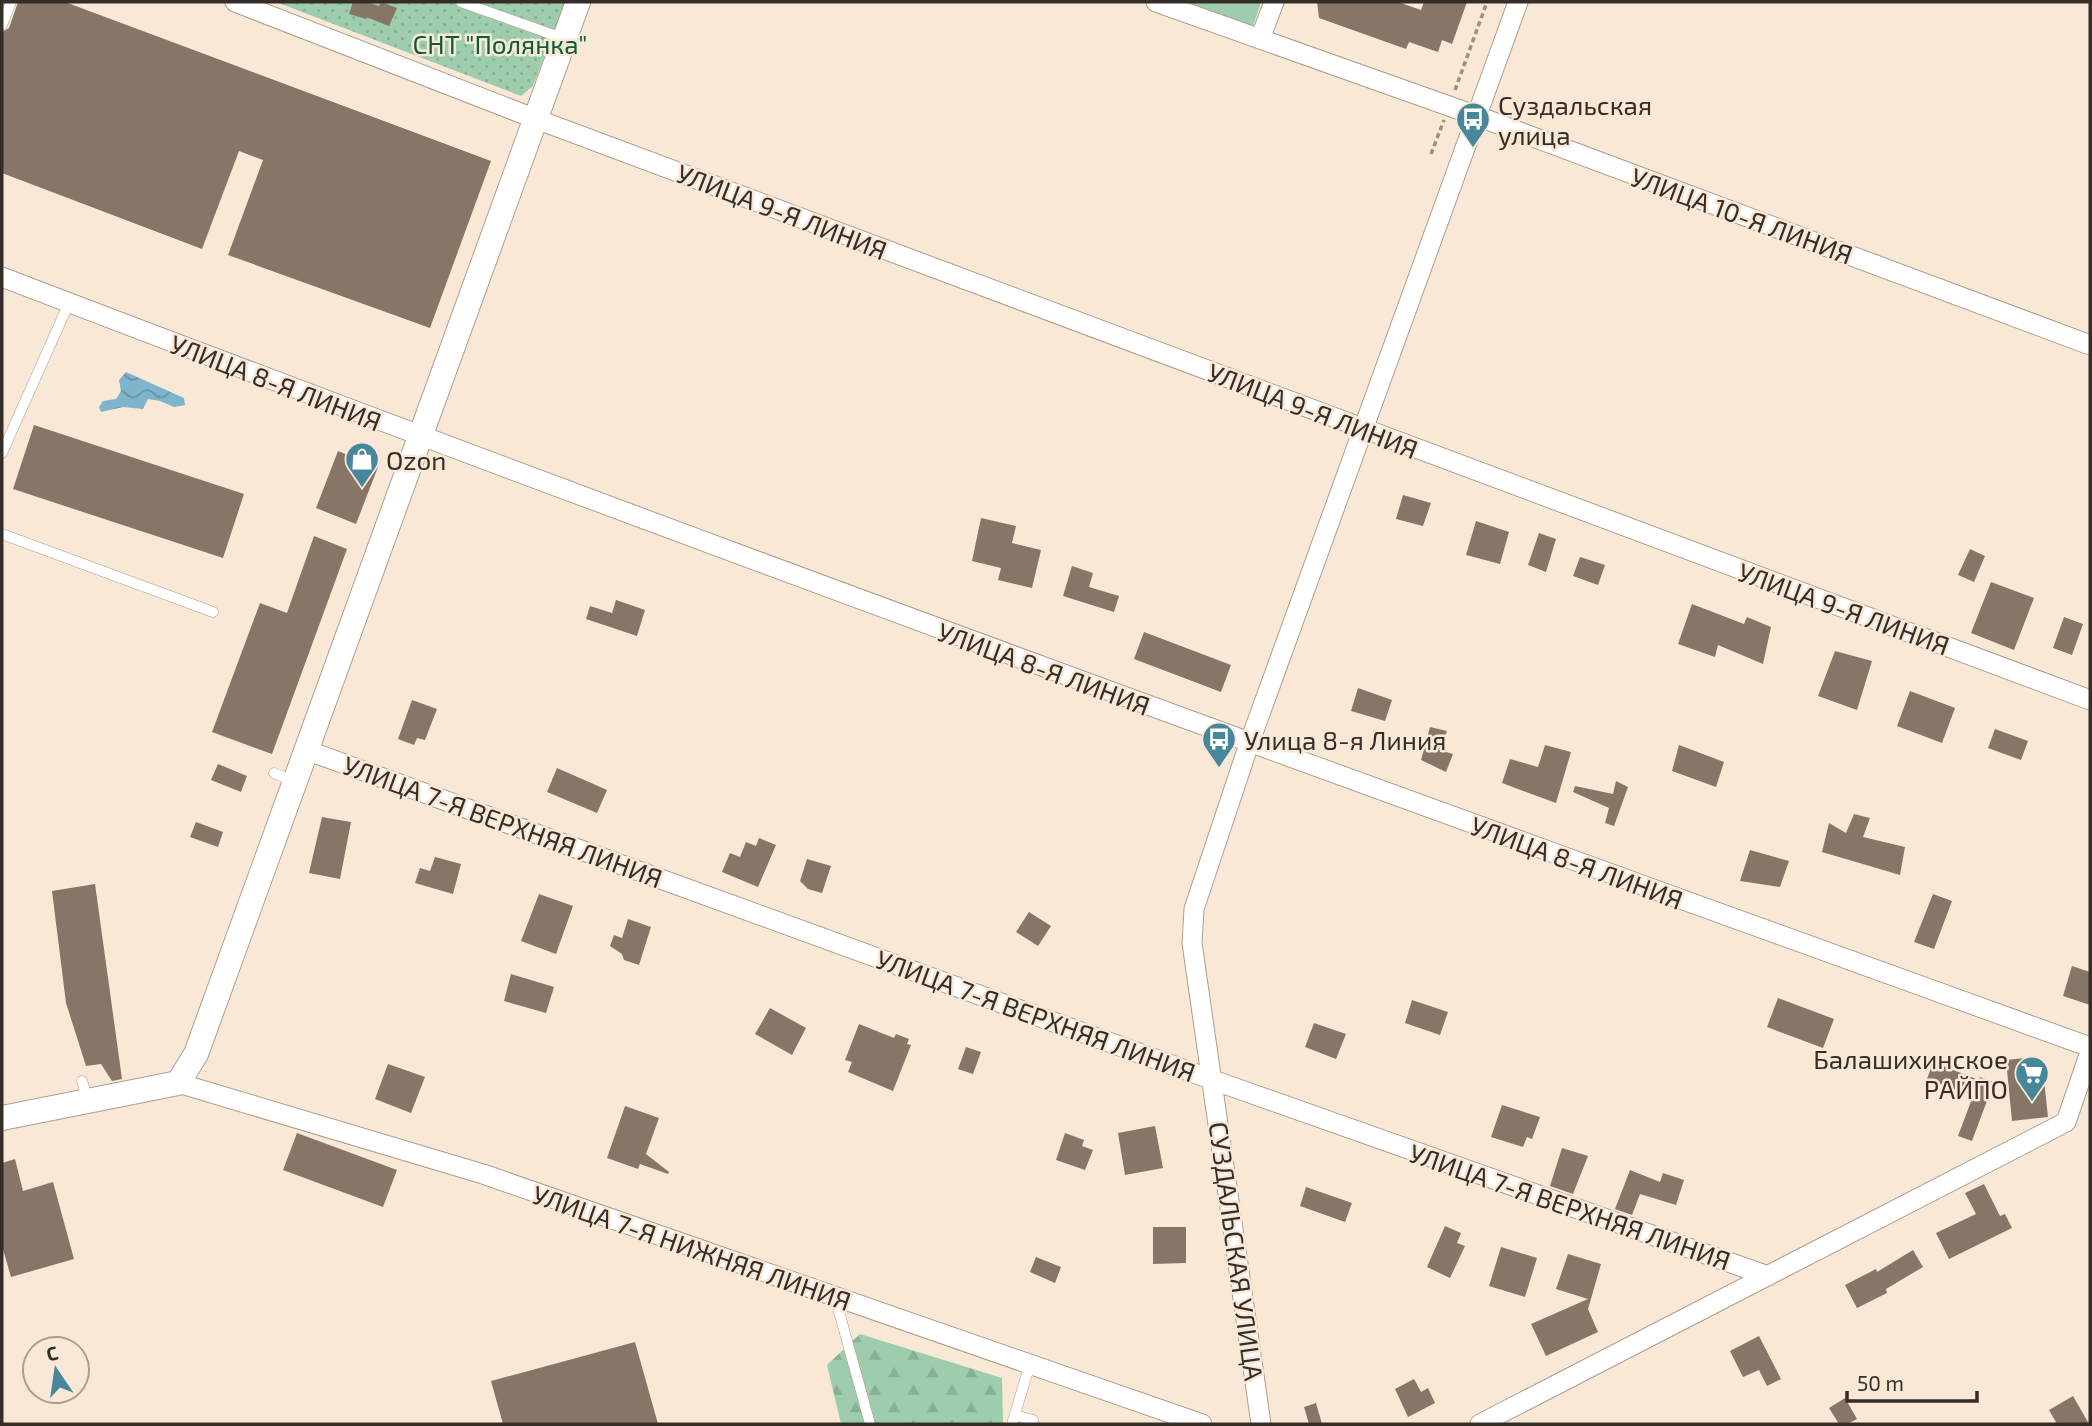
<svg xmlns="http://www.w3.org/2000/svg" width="2092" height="1426" viewBox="0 0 2092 1426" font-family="'Exo 2',sans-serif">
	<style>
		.grass { fill: url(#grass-dots) }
		.forest { fill: url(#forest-firs) }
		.park { fill: #9dcdad }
		.water { fill: url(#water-waves) }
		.building { fill: #867667 }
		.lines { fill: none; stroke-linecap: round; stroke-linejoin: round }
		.service-casing { stroke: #ae9e8e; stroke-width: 11 }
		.minor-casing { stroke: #ae9e8e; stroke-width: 21 }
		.tertiary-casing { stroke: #ae9e8e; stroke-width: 26 }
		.path { stroke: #9b8f83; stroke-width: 3.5; stroke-dasharray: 5 3.5; stroke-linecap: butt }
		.service { stroke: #fff; stroke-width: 10 }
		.minor { stroke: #fff; stroke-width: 19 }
		.tertiary { stroke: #fff; stroke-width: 24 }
		.labels { text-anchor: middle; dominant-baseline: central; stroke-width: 5; stroke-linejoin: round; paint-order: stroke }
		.park-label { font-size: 26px; fill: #0a5d36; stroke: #fae8d7 }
		.poi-label { font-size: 26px; fill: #352e28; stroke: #fae8d7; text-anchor: start }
		.street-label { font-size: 26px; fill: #352e28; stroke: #fae8d7 }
	</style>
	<defs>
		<pattern id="grass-dots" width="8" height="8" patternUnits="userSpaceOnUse" patternTransform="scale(1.75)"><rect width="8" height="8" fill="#9dcdad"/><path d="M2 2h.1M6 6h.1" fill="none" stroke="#88b095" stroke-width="1.8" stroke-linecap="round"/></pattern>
		<pattern id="forest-firs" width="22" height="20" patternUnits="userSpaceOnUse" patternTransform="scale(1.75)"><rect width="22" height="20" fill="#9dcdad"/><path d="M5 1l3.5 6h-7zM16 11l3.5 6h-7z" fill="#88b095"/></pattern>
		<pattern id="water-waves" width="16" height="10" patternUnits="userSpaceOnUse" patternTransform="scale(1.75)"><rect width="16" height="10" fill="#7db5cc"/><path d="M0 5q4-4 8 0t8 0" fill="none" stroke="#6794a6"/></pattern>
	</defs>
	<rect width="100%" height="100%" fill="#fae8d7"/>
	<path class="grass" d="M276 2H565L533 86 521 96Z"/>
	<path class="forest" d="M860 1334 1002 1378 1003 1424H841L827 1365Z"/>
	<path class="park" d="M1173 2H1261L1252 29Z"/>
	<path class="water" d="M126 372 184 398 185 405 174 407 160 401 148 399 143 409 123 407 101 412 99 407 103 401 116 399 121 391 119 380Z"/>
	<path class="building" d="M18 2H65L491 161 430 328 228 255 263 160 239 151 202 249 2 173V32L9 28Z
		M353 2H367L379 6 381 2 397 8 389 26 366 17V19L349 14Z
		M1317 2H1398L1421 10 1424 2H1467L1452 44 1442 40 1438 52 1409 42 1406 49 1319 18Z
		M34 425 244 494 223 558 13 489Z
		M338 451 378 467 356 524 316 508Z
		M1403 495 1431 503 1423 526 1396 519Z
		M981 518 1016 526 1012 543 1041 550 1032 588 998 580 1001 568 972 561Z
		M1476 521 1509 532 1500 564 1466 555Z
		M1539 533 1556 539 1546 572 1528 565Z
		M314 536 347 549 272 754 212 732 260 603 287 613Z
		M1970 549 1985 556 1974 582 1958 575Z
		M1580 557 1605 565 1598 585 1573 576Z
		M1072 566 1093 573 1089 587 1119 596 1114 612 1063 596Z
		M1991 582 2034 598 2014 650 1971 633Z
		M616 600 645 610 637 636 586 619 590 606 612 613Z
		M1692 604 1744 624 1747 617 1771 627 1763 664 1718 645 1715 657 1678 644Z
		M2064 617 2083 624 2072 655 2053 648Z
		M1144 632 1231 665 1221 692 1134 659Z
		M1835 651 1872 661 1857 710 1818 696Z
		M1358 688 1392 700 1385 721 1351 711Z
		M1910 691 1955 708 1942 743 1897 726Z
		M412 700 437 709 425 740 417 738 414 745 398 739Z
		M1430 727 1447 731 1439 750 1453 754 1446 772 1421 760Z
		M1995 729 2028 741 2021 760 1988 748Z
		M1545 745 1571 752 1556 803 1502 783 1510 759 1538 767Z
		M1679 745 1724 762 1716 787 1672 771Z
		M218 764 247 776 241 792 211 780Z
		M557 768 607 790 597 813 547 792Z
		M1616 781 1628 787 1614 826 1605 823 1609 808 1573 792 1575 786 1613 794Z
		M1854 814 1870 818 1863 837 1905 847 1900 875 1822 852 1829 823 1846 833Z
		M322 817 351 822 340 879 309 873Z
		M196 822 223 832 218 847 190 837Z
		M759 838 776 845 758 887 722 872 730 853 740 857 746 842 756 846Z
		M1750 850 1789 861 1780 887 1740 881Z
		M435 857 461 864 453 894 415 883 420 868 430 871Z
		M807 859 831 866 822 893 808 889 800 881Z
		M95 884 122 1079 112 1081 101 1064 86 1066 66 1003 52 891Z
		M539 894 573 906 556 954 521 941Z
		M1933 894 1952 901 1934 949 1914 942Z
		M1029 912 1051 926 1038 946 1016 932Z
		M628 919 651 927 639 965 624 960 622 954 610 946 614 935 622 938Z
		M2072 966 2090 972V1005L2063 996Z
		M511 974 554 987 546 1013 504 1001Z
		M1778 998 1834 1019 1823 1048 1767 1027Z
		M1412 1000 1448 1012 1440 1035 1405 1023Z
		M770 1008 806 1028 792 1055 755 1034Z
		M1314 1023 1346 1034 1336 1059 1305 1047Z
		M859 1024 894 1038 896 1034 909 1039 907 1044 911 1045 893 1091 848 1072 852 1062 845 1060Z
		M966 1047 981 1052 973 1074 958 1069Z
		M2035 1057 2038 1081 2044 1080 2048 1117 2012 1121 2006 1060Z
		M1933 1062 1979 1080 1980 1077 1994 1082 1972 1141 1958 1136 1973 1096 1927 1079Z
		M388 1064 425 1077 411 1113 375 1099Z
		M1502 1105 1540 1117 1532 1139 1527 1137 1523 1147 1491 1137Z
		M625 1106 659 1118 646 1154 669 1172 668 1174 640 1164 638 1169 607 1158Z
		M1155 1126 1163 1168 1125 1175 1118 1133Z
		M297 1133 397 1170 383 1207 283 1170Z
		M1065 1133 1084 1140 1082 1146 1093 1150 1085 1170 1056 1160Z
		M1562 1148 1588 1156 1573 1194 1550 1186Z
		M15 1159 23 1191 53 1182 74 1259 11 1277 2 1246V1163Z
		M1630 1170 1660 1182 1663 1173 1684 1180 1676 1205 1640 1194 1632 1215 1615 1209Z
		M1984 1184 2000 1216 2005 1214 2012 1228 1949 1259 1936 1233 1976 1214 1965 1193Z
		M1306 1187 1352 1203 1345 1222 1300 1206Z
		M1445 1226 1461 1233 1457 1243 1465 1246 1450 1278 1427 1267Z
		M1153 1227H1186V1263L1153 1264Z
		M1501 1247 1537 1258 1525 1297 1489 1286Z
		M1913 1250 1923 1267 1886 1289 1887 1293 1857 1308 1845 1285 1876 1269 1877 1272Z
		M1568 1254 1601 1264 1588 1309 1598 1332 1546 1356 1531 1324 1588 1299 1556 1289Z
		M1036 1257 1061 1267 1055 1283 1030 1272Z
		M1759 1336 1781 1379 1767 1386 1759 1370 1743 1377 1730 1351Z
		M635 1342 658 1424H503L491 1381Z
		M1414 1379 1421 1392 1428 1388 1435 1403 1408 1417 1395 1389Z
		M2073 1396 2089 1424H2057L2049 1410Z
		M1845 1398 1857 1419 1847 1424H1839L1829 1408Z
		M1316 1403 1322 1424H1309L1304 1407Z"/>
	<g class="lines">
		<g class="service-casing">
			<path id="service" d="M461 2 562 38
				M2 25 11 2
				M2 453 69 303
				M2 534 213 612
				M274 773 294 781
				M82 1081 88 1100
				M835 1297 870 1424
				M1015 1415 1033 1420
				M1012 1424 1030 1364"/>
		</g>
		<g class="minor-casing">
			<path id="minor" d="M235 2 536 119 2090 700
				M1156 2 1477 116 2090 345
				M1260 39 1274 2
				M2 277C695 542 1392 795 2090 1047
				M306 750 1213 1080 1768 1276
				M178 1083 483 1174 1202 1424
				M1261 1424 1192 943 1194 909 1249 744 1518 2
				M1480 1424 2066 1122 2090 1052"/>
		</g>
		<g class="tertiary-casing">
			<path id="tertiary" d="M2 1118 178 1083 196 1054 578 2"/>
		</g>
		<path class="path" d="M1455 90 1487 2
			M1431 154 1444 120"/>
		<use href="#service" class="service"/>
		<use href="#minor" class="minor"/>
		<use href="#tertiary" class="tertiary"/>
	</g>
	<defs>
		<g id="bus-pin" transform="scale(1.75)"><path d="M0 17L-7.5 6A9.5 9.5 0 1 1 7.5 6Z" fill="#46879a" stroke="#fae8d7"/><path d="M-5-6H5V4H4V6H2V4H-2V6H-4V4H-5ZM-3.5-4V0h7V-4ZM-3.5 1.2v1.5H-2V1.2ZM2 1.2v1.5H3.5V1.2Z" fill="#fff"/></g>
		<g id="shop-pin" transform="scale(1.75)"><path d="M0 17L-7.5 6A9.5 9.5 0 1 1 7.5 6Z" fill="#46879a" stroke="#fae8d7"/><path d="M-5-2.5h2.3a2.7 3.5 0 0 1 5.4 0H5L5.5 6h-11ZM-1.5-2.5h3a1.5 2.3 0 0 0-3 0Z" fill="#fff"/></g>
		<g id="supermarket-pin" transform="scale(1.75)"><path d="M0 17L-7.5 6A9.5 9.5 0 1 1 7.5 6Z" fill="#46879a" stroke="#fae8d7"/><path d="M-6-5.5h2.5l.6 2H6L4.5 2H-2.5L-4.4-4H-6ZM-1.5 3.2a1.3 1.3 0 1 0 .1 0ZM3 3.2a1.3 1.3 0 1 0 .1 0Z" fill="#fff"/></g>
	</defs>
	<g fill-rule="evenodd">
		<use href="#bus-pin" x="1473" y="119"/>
		<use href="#shop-pin" x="362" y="459"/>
		<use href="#bus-pin" x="1219" y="739"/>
		<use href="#supermarket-pin" x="2032" y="1073"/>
	</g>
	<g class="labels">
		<g class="park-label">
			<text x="500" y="43">СНТ "Полянка"</text>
		</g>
		<g class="poi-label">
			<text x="1498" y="104">Суздальская<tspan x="1498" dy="30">улица</tspan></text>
			<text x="386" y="459">Ozon</text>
			<text x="1244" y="739">Улица 8-я Линия</text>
			<text x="2008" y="1058" text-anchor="end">Балашихинское<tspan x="2008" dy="30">РАЙПО</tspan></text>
		</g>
		<g class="street-label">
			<text transform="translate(782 211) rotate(21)">УЛИЦА 9-Я ЛИНИЯ</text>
			<text transform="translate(1742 215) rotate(20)">УЛИЦА 10-Я ЛИНИЯ</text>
			<text transform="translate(276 382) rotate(21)">УЛИЦА 8-Я ЛИНИЯ</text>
			<text transform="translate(1313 410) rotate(21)">УЛИЦА 9-Я ЛИНИЯ</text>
			<text transform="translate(1844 608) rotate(20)">УЛИЦА 9-Я ЛИНИЯ</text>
			<text transform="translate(1044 668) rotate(20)">УЛИЦА 8-Я ЛИНИЯ</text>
			<text transform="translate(503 821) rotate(20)">УЛИЦА 7-Я ВЕРХНЯЯ ЛИНИЯ</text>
			<text transform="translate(1577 862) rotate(20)">УЛИЦА 8-Я ЛИНИЯ</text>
			<text transform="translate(1036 1015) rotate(20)">УЛИЦА 7-Я ВЕРХНЯЯ ЛИНИЯ</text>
			<text transform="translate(1570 1206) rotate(19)">УЛИЦА 7-Я ВЕРХНЯЯ ЛИНИЯ</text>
			<text transform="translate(692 1247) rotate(19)">УЛИЦА 7-Я НИЖНЯЯ ЛИНИЯ</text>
			<text transform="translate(1237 1251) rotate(82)">СУЗДАЛЬСКАЯ УЛИЦА</text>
		</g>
	</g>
	<rect width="2092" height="1426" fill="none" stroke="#352e28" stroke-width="7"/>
	<g transform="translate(56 1370) rotate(347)"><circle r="33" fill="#fae8d7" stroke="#ab9e91" stroke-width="2"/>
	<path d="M0-5L12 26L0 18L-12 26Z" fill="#46879a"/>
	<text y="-10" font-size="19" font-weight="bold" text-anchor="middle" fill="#352e28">С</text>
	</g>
	<path d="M1847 1391v10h130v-10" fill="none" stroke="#352e28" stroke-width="3.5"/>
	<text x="1857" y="1391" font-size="21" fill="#352e28" stroke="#fae8d7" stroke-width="5" paint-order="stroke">50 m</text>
</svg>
